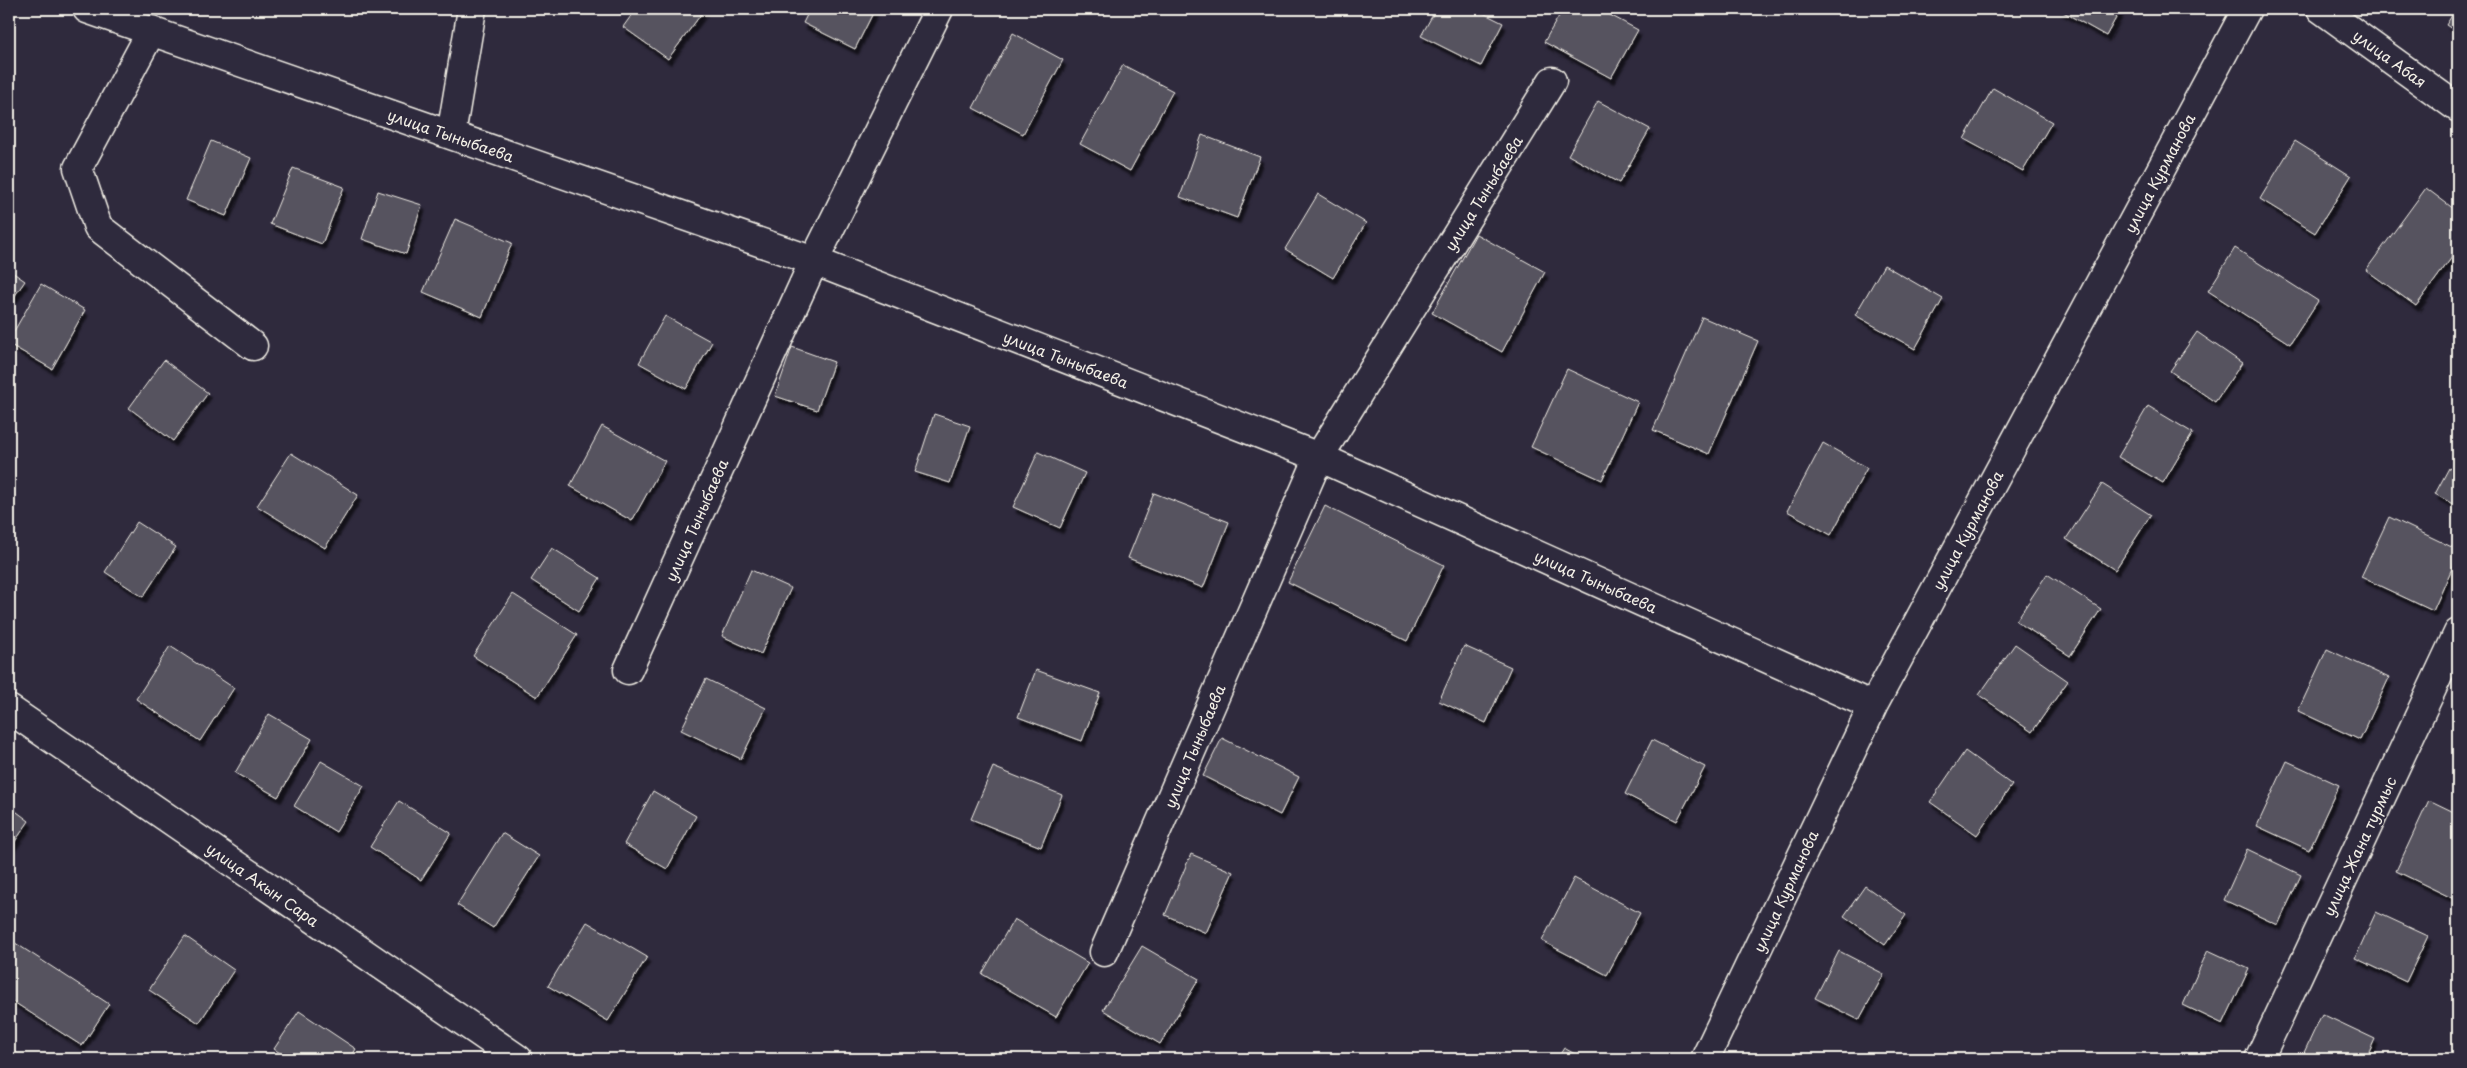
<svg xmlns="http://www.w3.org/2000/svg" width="2467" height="1068" viewBox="0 0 2467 1068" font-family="'Playpen Sans',sans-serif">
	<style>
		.building { fill: #56525f; stroke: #f4f1e8; filter: url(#shadow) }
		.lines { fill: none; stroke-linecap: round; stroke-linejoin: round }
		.minor-casing { stroke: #f4f1e8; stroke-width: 31 }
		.minor { stroke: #2f2a3d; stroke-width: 28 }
		.labels { text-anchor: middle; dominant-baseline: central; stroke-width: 4; stroke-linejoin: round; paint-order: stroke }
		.street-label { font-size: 15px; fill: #f4f1e8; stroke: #2f2a3d }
	</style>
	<defs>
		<filter id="shadow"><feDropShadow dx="3" dy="5.5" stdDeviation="1" flood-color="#0009"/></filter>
	</defs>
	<rect width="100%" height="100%" fill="#2f2a3d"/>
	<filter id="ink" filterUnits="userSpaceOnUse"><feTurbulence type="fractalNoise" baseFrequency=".02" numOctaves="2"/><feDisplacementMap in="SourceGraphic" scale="10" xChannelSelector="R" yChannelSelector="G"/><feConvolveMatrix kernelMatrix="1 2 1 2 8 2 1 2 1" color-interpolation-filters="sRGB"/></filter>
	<g filter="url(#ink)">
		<path class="building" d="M636 9H705L668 59 623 27Z
			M810 9H875L855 49 803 23Z
			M1436 9H1475L1503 23 1481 66 1421 36Z
			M1563 9H1599L1638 30 1611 78 1544 42Z
			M2058 9H2121L2106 36Z
			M2456 9H2458V33L2446 25Z
			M1013 33 1063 60 1023 134 973 108Z
			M1123 65 1173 91 1130 171 1080 144Z
			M1993 88 2052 122 2023 171 1964 139Z
			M1598 101 1650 129 1619 183 1568 155Z
			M1202 135 1260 157 1237 218 1180 197Z
			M211 141 251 158 226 216 186 200Z
			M2295 141 2351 176 2315 233 2260 199Z
			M293 168 344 187 322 244 270 224Z
			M2426 188 2458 212V249L2416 306 2366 270Z
			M378 191 422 205 406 254 362 239Z
			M1318 194 1366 223 1333 278 1285 249Z
			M455 219 512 243 482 317 423 292Z
			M1476 234 1545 272 1502 352 1432 313Z
			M2235 248 2318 301 2290 344 2208 291Z
			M1884 265 1943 299 1915 349 1855 315Z
			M9 270 25 281 9 304Z
			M41 284 85 310 52 369 9 344V340Z
			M2458 287V299L2453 295Z
			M665 316 712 342 686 389 639 363Z
			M1702 317 1758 341 1709 454 1653 430Z
			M2197 332 2242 363 2215 402 2170 371Z
			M792 347 834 362 817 410 775 396Z
			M164 360 208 393 173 441 129 408Z
			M1567 369 1638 402 1602 480 1531 447Z
			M2148 406 2193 433 2163 483 2118 457Z
			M934 414 970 426 950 483 915 472Z
			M602 426 665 461 632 521 570 486Z
			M1823 443 1867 468 1831 535 1787 511Z
			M1038 452 1085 473 1060 528 1013 507Z
			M291 453 358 495 325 548 257 506Z
			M2449 468 2458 473V507L2435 494Z
			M2102 484 2151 515 2115 570 2066 539Z
			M1154 493 1229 522 1203 588 1128 558Z
			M1325 506 1444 565 1407 641 1288 582Z
			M2389 517 2458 550V555L2433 611 2361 577Z
			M137 522 176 547 143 597 105 572Z
			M552 548 600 578 579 611 531 580Z
			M751 570 791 588 761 654 722 636Z
			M2047 574 2101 609 2070 656 2016 621Z
			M513 594 577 635 537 697 473 656Z
			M2015 644 2068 681 2032 732 1979 695Z
			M170 646 234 688 200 741 136 699Z
			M1464 646 1511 667 1486 723 1439 701Z
			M2327 649 2389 678 2360 740 2298 711Z
			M1036 670 1100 693 1082 741 1018 717Z
			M706 679 766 708 741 759 681 730Z
			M269 714 312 739 278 797 235 773Z
			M1222 738 1299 777 1280 815 1203 776Z
			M1652 740 1705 767 1677 821 1625 794Z
			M1965 751 2012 785 1977 835 1930 802Z
			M321 761 364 786 336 832 294 806Z
			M2287 761 2339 785 2309 850 2257 826Z
			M993 767 1062 795 1041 847 971 819Z
			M653 791 696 816 667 869 624 844Z
			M2429 800 2458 814V901L2396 871Z
			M399 801 451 833 421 880 370 847Z
			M9 806 29 821 9 850Z
			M502 833 539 856 493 928 457 905Z
			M2247 849 2301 875 2278 925 2224 900Z
			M1191 854 1233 872 1206 933 1165 915Z
			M1574 878 1640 913 1607 975 1542 941Z
			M1865 886 1906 915 1885 945 1844 916Z
			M2376 912 2428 936 2406 982 2355 958Z
			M1014 919 1088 963 1056 1017 982 974Z
			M587 922 647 957 608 1021 548 986Z
			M185 936 234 970 199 1023 149 990Z
			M9 939 109 1004 82 1046 9 999Z
			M1142 946 1199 979 1160 1044 1103 1010Z
			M2208 950 2249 969 2223 1024 2183 1005Z
			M1839 951 1884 974 1859 1020 1815 998Z
			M299 1011 356 1049 350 1059H289L274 1049Z
			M2322 1014 2375 1039 2366 1059H2301Z
			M1564 1048 1584 1059H1557Z
			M672 1054 680 1059H668Z
			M1784 1054 1793 1059H1781Z"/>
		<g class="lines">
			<g class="minor-casing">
				<path id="minor" d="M87 9 814 261 1319 457 1873 706
					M2321 9 2458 108
					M152 30 78 168 98 227 253 346
					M451 135 472 9
					M628 670 814 261 939 9
					M9 709 518 1059
					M1104 952 1319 457 1552 81
					M1705 1059 1873 706 2247 9
					M2259 1059 2458 633"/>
			</g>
			<use href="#minor" class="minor"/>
		</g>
	</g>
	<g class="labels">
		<g class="street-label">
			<text transform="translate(2390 58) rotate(36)">улица Абая</text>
			<text transform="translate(451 135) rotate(19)">улица Тыныбаева</text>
			<text transform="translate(2159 173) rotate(-62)">улица Курманова</text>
			<text transform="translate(1483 193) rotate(-58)">улица Тыныбаева</text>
			<text transform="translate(1066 359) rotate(21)">улица Тыныбаева</text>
			<text transform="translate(696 520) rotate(-66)">улица Тыныбаева</text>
			<text transform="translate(1967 530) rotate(-62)">улица Курманова</text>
			<text transform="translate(1596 581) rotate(24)">улица Тыныбаева</text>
			<text transform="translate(1194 746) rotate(-67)">улица Тыныбаева</text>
			<text transform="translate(2359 846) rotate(-65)">улица Жана турмыс</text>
			<text transform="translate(263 884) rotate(35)">улица Акын Сара</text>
			<text transform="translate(1785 891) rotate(-65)">улица Курманова</text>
		</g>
	</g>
	<rect width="2467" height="1068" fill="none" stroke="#2f2a3d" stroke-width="30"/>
	<rect x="15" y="15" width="2437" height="1038" fill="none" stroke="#f4f1e8" stroke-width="2" filter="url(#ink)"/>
</svg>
